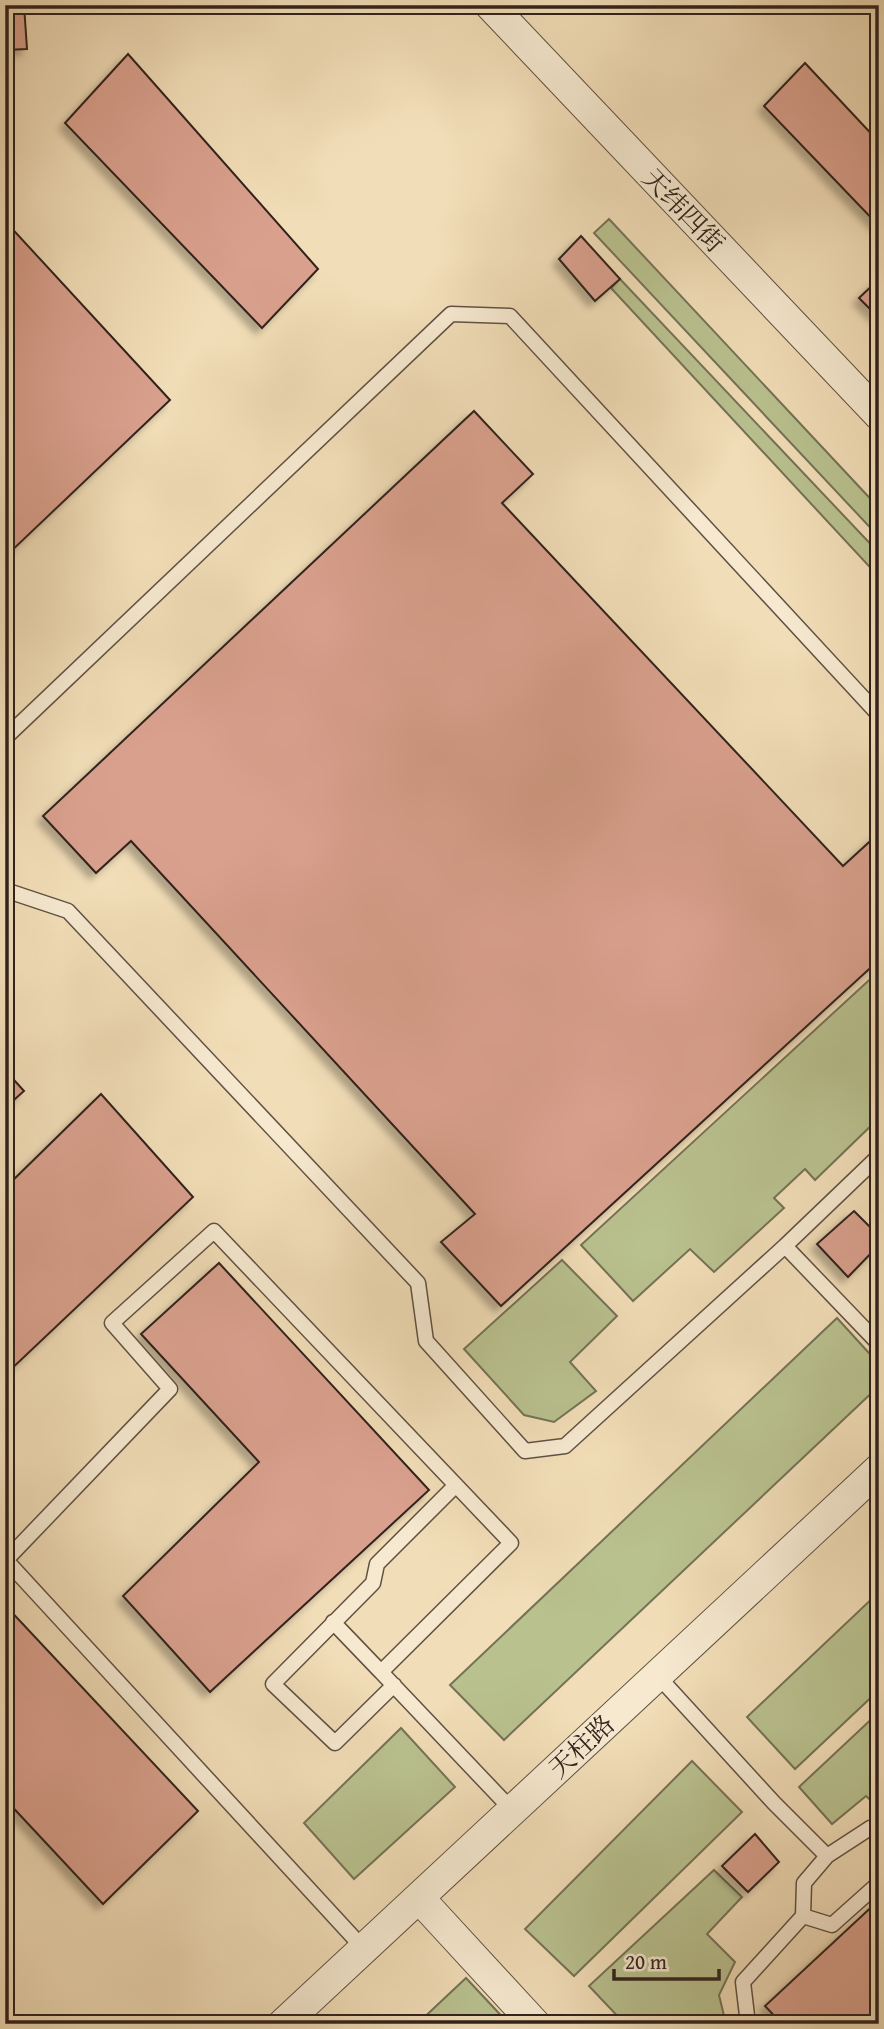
<svg xmlns="http://www.w3.org/2000/svg" width="884" height="2029" viewBox="0 0 884 2029" font-family="'Gentium Book Plus','Noto Serif SC',serif">
	<style>
		.green { fill: #b9c18f; stroke: #757256; stroke-width: 2 }
		.building { fill: #d9a08d; stroke: #31221c; stroke-width: 2; filter: url(#shadow) }
		.lines { fill: none; stroke-linecap: round; stroke-linejoin: round }
		.service-casing { stroke: #615143; stroke-width: 17 }
		.minor-casing { stroke: #615143; stroke-width: 32 }
		.service { stroke: #f6e9d0; stroke-width: 14 }
		.minor { stroke: #f6e9d0; stroke-width: 30 }
		.labels { text-anchor: middle; dominant-baseline: central; stroke-width: 5; stroke-linejoin: round; paint-order: stroke }
		.street-label { font-size: 26px; fill: #31221c; stroke: #f6e9d0 }
	</style>
	<defs>
		<filter id="shadow"><feDropShadow dx="-6" dy="6" stdDeviation="3.5" flood-color="#0004"/></filter>
	</defs>
	<rect width="100%" height="100%" fill="#f1ddb7"/>
	<filter id="stains"><feTurbulence type="fractalNoise" baseFrequency=".00286" numOctaves="4"/><feColorMatrix values="0 0 0 0 .2 0 0 0 0 .09 0 0 0 0 .02 0 0 0 .5 -.17"/></filter>
	<radialGradient id="worn" r=".72"><stop offset=".6" stop-color="#630" stop-opacity="0"/><stop offset="1" stop-color="#630" stop-opacity=".3"/></radialGradient>
	<path class="green" d="M609 219 879 508V537L594 233Z
		M620 279 879 553V577L611 288Z
		M879 971V1118L815 1180 805 1169 774 1198 784 1208 714 1272 690 1249 633 1301 581 1245Z
		M562 1260 617 1316 570 1362 596 1391 554 1422 524 1415 464 1349Z
		M837 1318 879 1364V1386L504 1740 450 1685Z
		M879 1592V1690L795 1769 747 1717Z
		M879 1712V1808L866 1796 832 1824 799 1787Z
		M401 1728 455 1787 354 1879 304 1823Z
		M692 1761 742 1812 574 1976 525 1929Z
		M714 1870 742 1897 707 1934 735 1962 719 1995 726 2024H625L589 1986Z
		M466 1978 509 2024H417Z"/>
	<path class="building" d="M5 5H24L27 49 5 50Z
		M128 54 318 269 262 328 65 123Z
		M805 63 879 142V226L764 106Z
		M5 221 170 400 5 557Z
		M581 236 620 279 595 301 559 259Z
		M879 279V318L859 298Z
		M474 411 533 474 502 503 843 866 879 833V960L501 1306 441 1242 475 1214 131 841 96 873 43 816Z
		M5 1070 24 1091 5 1108Z
		M101 1094 193 1197 5 1375V1188Z
		M854 1211 879 1236V1245L848 1277 817 1244Z
		M219 1263 429 1490 210 1692 123 1596 259 1462 141 1334Z
		M5 1605 198 1811 103 1904 5 1799Z
		M755 1834 779 1862 748 1892 722 1866Z
		M879 1900V2024H782L765 2006Z"/>
	<g class="lines">
		<g class="service-casing">
			<path id="service" d="M5 738 451 314 510 316 879 715
				M5 890 68 911 418 1283 426 1341 525 1451 565 1446 785 1246 879 1156
				M785 1246 879 1344
				M5 1559 364 1949
				M6 1560 170 1389 112 1323 214 1231 511 1543 381 1672 512 1810
				M333 1622 381 1672
				M657 1675 774 1803 827 1856 870 1828 879 1829
				M394 1685 335 1743 273 1684 373 1583 377 1564 456 1485
				M803 1916 832 1925 879 1883
				M748 2024 743 1982 803 1916 804 1883 827 1856"/>
		</g>
		<g class="minor-casing">
			<path id="minor" d="M490 5 879 415
				M419 1898 535 2024
				M283 2024 879 1469"/>
		</g>
		<use href="#service" class="service"/>
		<use href="#minor" class="minor"/>
	</g>
	<g class="labels">
		<g class="street-label">
			<text transform="translate(684 210) rotate(46)">天纬四街</text>
			<text transform="translate(581 1746) rotate(-43)">天柱路</text>
		</g>
	</g>
	<rect width="884" height="2029" fill="none" stroke="#f1ddb7" stroke-width="28"/>
	<rect x="7" y="7" width="870" height="2015" fill="none" stroke="#31221c" stroke-width="3.5"/>
	<rect x="14" y="14" width="856" height="2001" fill="none" stroke="#31221c" stroke-width="2"/>
	<path d="M614 1969v10h105v-10" fill="none" stroke="#31221c" stroke-width="3.5"/>
	<text x="625" y="1969" font-size="21" fill="#31221c" stroke="#f6e9d0" stroke-width="5" paint-order="stroke">20 m</text>
	<rect width="100%" height="100%" filter="url(#stains)"/>
	<rect width="100%" height="100%" fill="url(#worn)"/>
</svg>
